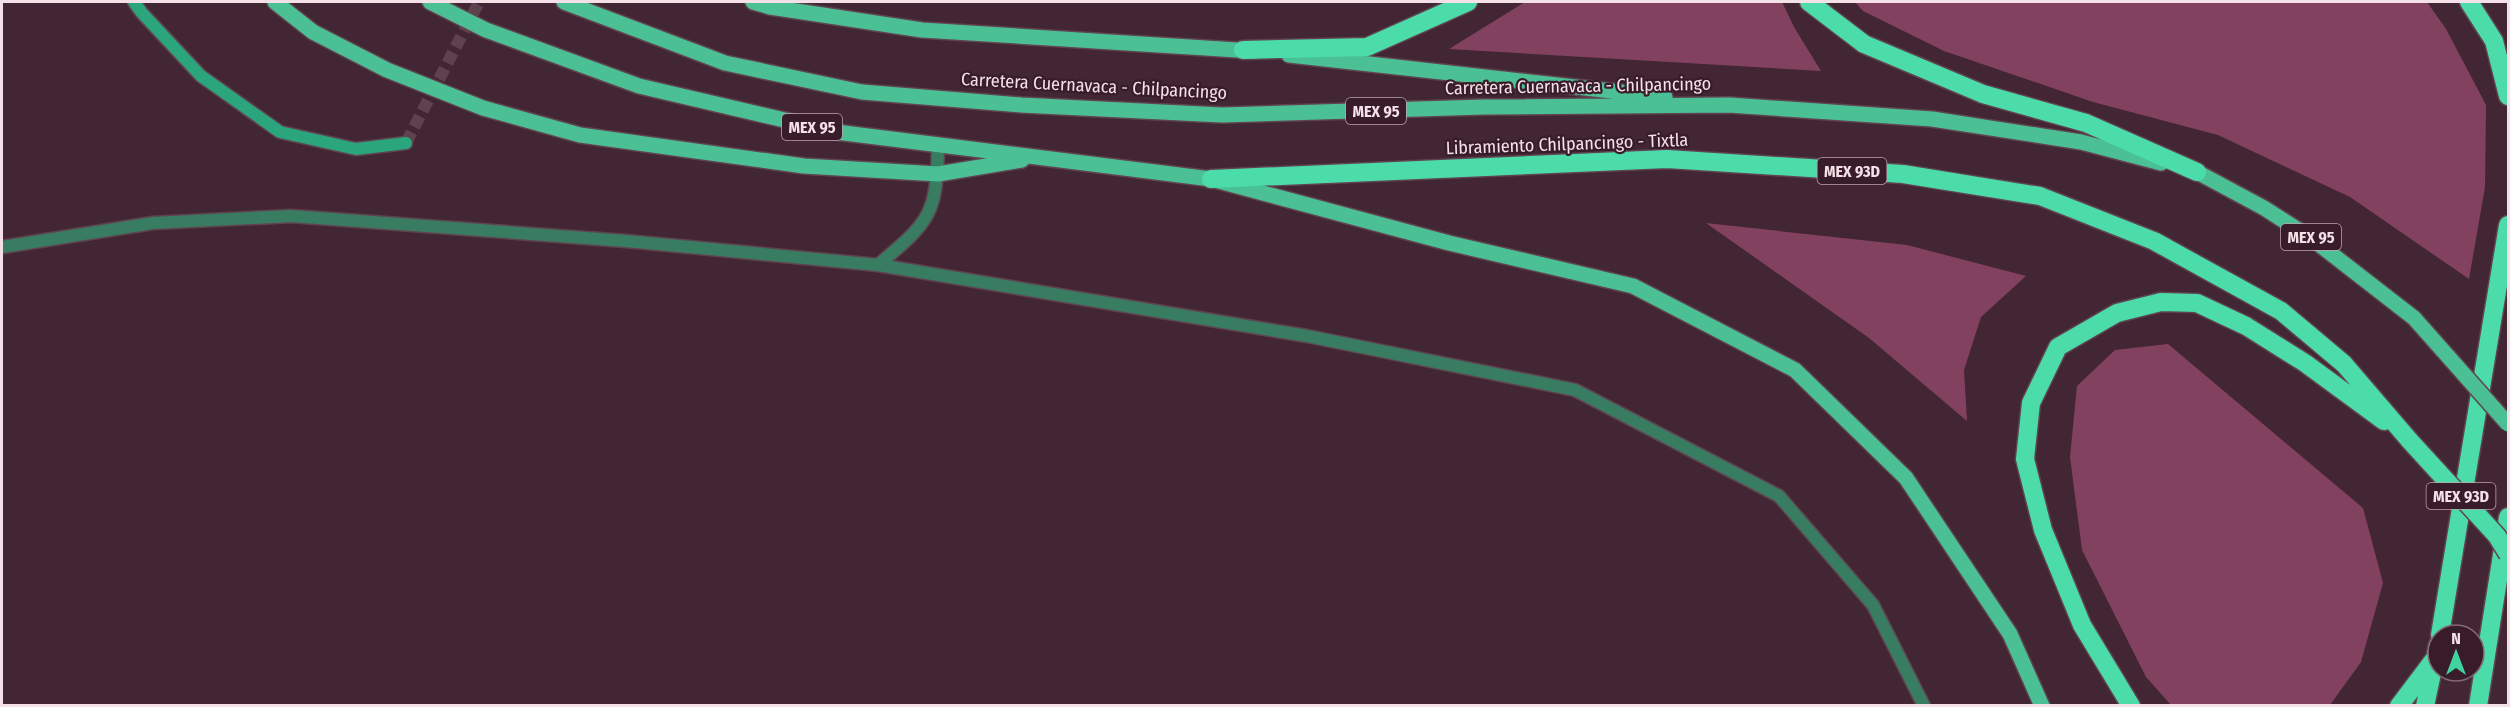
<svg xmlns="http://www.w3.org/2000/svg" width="2510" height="707" viewBox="0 0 2510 707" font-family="'Fira Sans Condensed',sans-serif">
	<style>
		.green { fill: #834160 }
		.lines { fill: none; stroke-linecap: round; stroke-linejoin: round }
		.secondary-tunnel { stroke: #5e424e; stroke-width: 12; stroke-dasharray: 12 6; stroke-linecap: butt }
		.street-casing { stroke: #5f4450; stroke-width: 15 }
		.secondary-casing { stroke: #5f4450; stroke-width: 15 }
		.primary-casing { stroke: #5f4450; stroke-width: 18 }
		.highway-casing { stroke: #5f4450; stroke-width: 21 }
		.street { stroke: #387c61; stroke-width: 12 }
		.secondary { stroke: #2aa57c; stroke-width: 12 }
		.primary { stroke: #4cc095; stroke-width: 15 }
		.highway { stroke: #4bdca9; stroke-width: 18 }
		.primary-bridge-casing { stroke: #5f4450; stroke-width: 18; stroke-linecap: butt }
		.highway-bridge-casing { stroke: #5f4450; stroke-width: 21; stroke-linecap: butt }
		.primary-bridge { stroke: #4cc095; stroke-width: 15 }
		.highway-bridge { stroke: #4bdca9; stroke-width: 18 }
		.labels { text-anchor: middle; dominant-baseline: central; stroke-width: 4.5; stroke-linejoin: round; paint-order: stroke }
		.shield { fill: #381c29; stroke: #bca5ae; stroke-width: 1.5 }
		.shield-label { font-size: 16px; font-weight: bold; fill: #f4e0e7 }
		.street-label { font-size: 18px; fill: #f4e0e7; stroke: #381c29 }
	</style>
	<rect width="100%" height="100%" fill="#432633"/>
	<path class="green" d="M1525 2H1782L1794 27 1821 71 1449 49Z
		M1855 2H2427L2446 29 2486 105 2485 187 2469 279 2350 197 2218 135 2093 102 1944 51 1863 11Z
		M1706 223 1907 245 2026 276 1981 317 1964 370 1967 421 1869 338Z
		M2168 344 2363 508 2383 583 2361 662 2330 705H2171L2146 677 2082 550 2070 457 2077 386 2115 350Z"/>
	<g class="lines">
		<path class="secondary-tunnel" d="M406 143 479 2"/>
		<g class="street-casing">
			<path id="street" d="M2 247 153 223 291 216 626 241 878 265C930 221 937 215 938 145
				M878 265 1307 336 1575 390 1779 496 1873 605 1924 706"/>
		</g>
		<g class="secondary-casing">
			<path id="secondary" d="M134 2 142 13 201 76 280 132 356 149 406 143"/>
		</g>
		<g class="primary-casing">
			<path id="primary" d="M275 2 313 32 387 70 483 108 580 135 804 166 938 174 1022 160
				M430 2 486 30 639 86 836 132 1211 179 1449 243 1633 286 1795 370 1906 478 2010 634 2042 706
				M564 2 725 63 862 92 1021 105 1222 115 1484 107 1729 105 1932 119 2081 142 2161 163
				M753 2 770 7 922 30 1253 51
				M1289 55 1665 97
				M2187 169 2197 172 2264 208 2311 238 2414 318"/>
		</g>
		<g class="highway-casing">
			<path id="highway" d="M1809 2 1864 44 1983 94 2086 123 2197 172
				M2469 2 2494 41 2508 96
				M1243 50 1367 47 1468 2
				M1211 179 1667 159 1903 174 2040 196 2154 241 2281 311 2344 364 2410 441
				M2440 635 2508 225
				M2131 706 2082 625 2043 530 2025 459 2031 403 2058 347 2117 313 2161 302 2197 303 2246 326 2305 363 2384 421
				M2399 706 2433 661
				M2425 706 2438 645
				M2478 706 2508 517"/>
		</g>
		<use href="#street" class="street"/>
		<use href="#secondary" class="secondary"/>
		<use href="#primary" class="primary"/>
		<use href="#highway" class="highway"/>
		<g class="primary-bridge-casing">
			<path id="primary-bridge" d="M2414 318 2508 424"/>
		</g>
		<g class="highway-bridge-casing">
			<path id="highway-bridge" d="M2410 441 2497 536 2508 554"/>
		</g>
		<use href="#primary-bridge" class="primary-bridge"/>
		<use href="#highway-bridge" class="highway-bridge"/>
	</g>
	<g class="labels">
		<g class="shield">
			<rect x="1346" y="98" width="60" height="26" rx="4.5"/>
			<rect x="782" y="114" width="60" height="26" rx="4.5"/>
			<rect x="1817.5" y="158" width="69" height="26" rx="4.5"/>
			<rect x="2281" y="224" width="60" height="26" rx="4.5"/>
			<rect x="2426.5" y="483" width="69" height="26" rx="4.5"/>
		</g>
		<g class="shield-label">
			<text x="1376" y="111">MEX 95</text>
			<text x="812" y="127">MEX 95</text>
			<text x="1852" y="171">MEX 93D</text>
			<text x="2311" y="237">MEX 95</text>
			<text x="2461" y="496">MEX 93D</text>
		</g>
		<g class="street-label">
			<text transform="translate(1094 86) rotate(3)">Carretera Cuernavaca - Chilpancingo</text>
			<text transform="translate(1578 86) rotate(-1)">Carretera Cuernavaca - Chilpancingo</text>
			<text transform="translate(1567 144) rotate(-2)">Libramiento Chilpancingo - Tixtla</text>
		</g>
	</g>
	<rect width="2510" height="707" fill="none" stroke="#f4e0e7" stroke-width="6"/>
	<g transform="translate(2456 653)"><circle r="28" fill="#381c29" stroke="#836a75" stroke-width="1.5"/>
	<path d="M0-4.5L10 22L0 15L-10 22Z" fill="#41d4a1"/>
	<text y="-9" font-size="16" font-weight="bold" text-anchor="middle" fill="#f4e0e7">N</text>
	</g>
</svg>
